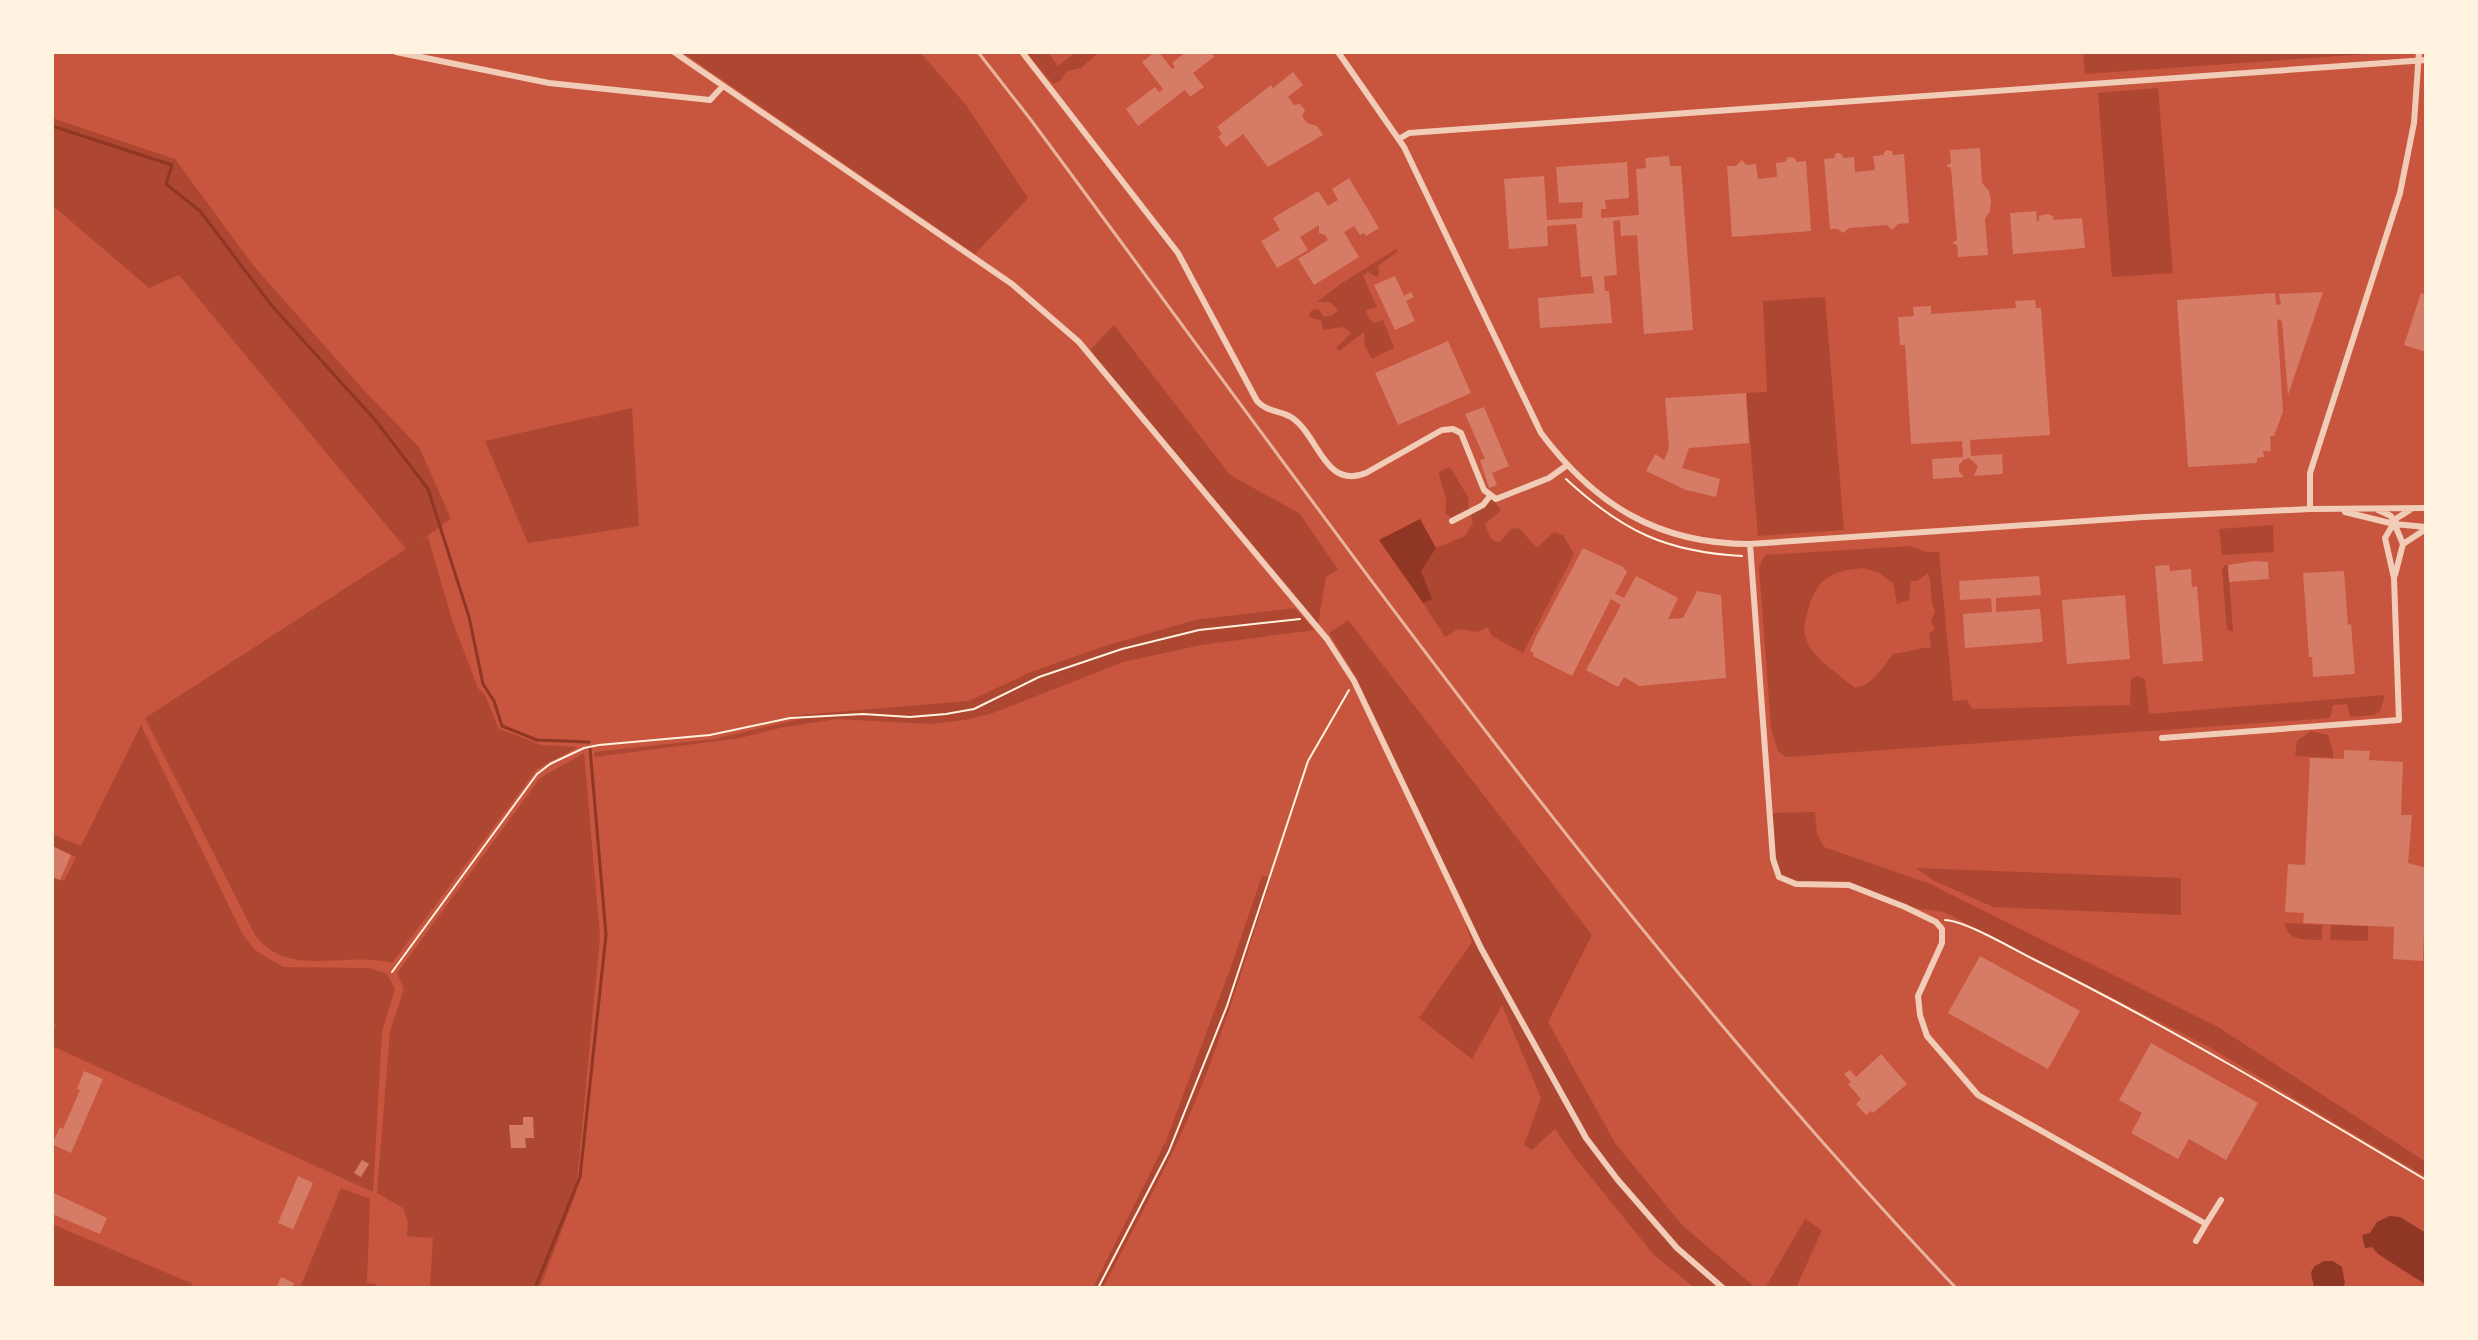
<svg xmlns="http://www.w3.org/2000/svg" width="2478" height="1340" viewBox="0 0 2478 1340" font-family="Helvetica,sans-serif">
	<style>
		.green { fill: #ae4732; fill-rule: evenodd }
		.water { fill: #8f3625 }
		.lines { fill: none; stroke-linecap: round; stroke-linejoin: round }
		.stream { stroke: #8f3625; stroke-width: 3 }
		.building { fill: #d67c66 }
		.path { stroke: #fff3e0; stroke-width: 2 }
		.minor { stroke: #f1ccb7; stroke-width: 6 }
		.rail { stroke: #e9b49f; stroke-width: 3 }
	</style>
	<rect width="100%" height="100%" fill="#c8553d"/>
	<path class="green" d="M682 52H920L966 105 1028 198 975 254Z
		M1026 52H1048L1058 66 1076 52H1099L1081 68 1067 71 1060 81 1053 84Z
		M2083 52H2396L2085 74Z
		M2158 88 2173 273 2112 277 2098 93Z
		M52 118 175 159 253 265 361 387 419 447 451 519 420 541 428 537 452 620 478 688 485 695 499 729 542 745 578 747 537 769 392 963C344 950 289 980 255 935L145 718 406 549 179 275 149 288 52 205Z
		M1396 249 1398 251 1378 266 1379 273 1377 277 1368 272 1363 276 1377 307 1366 310 1369 319 1374 323 1383 320 1394 348 1372 359 1365 346 1364 332 1339 351 1336 348 1351 333 1343 327 1323 330 1321 320 1311 318 1309 314 1312 310 1318 309 1324 317 1333 315 1338 310 1330 302H1317L1339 285Z
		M1825 297 1844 530 1758 536 1746 393 1767 392 1763 301Z
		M1114 325 1230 475 1299 513 1338 569 1326 577 1318 624 1090 350Z
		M632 408 639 526 528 543 485 441Z
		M1450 467 1468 497 1469 510 1453 519 1445 513C1449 493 1441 490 1439 472Z
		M1490 496 1501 510 1485 524 1490 538 1499 543 1511 529 1519 528 1537 548 1554 532 1563 535 1574 554 1523 653 1492 636 1487 627 1478 632 1458 629 1445 637 1423 603 1431 598 1421 571 1436 548 1465 536 1473 523 1470 512Z
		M2273 525 2274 552 2222 555 2219 529Z
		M1911 546 1926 552H1939L1953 701 1967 700 1972 709 2130 705 2131 679 2138 676 2145 679 2149 714 2385 695 2380 711 2374 715 2350 717 2347 704 2333 705 2330 718 1786 757 1778 751 1771 728 1759 567 1765 555ZM1864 568 1879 573 1893 583 1897 604 1909 600 1911 581H1917L1928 573C1933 587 1929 598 1935 611L1931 621 1935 630 1929 633 1931 648C1923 646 1905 653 1893 654 1882 668 1873 685 1855 688 1839 674 1813 659 1806 639 1803 631 1805 622 1807 614 1816 579 1828 571 1864 568Z
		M2225 565H2228L2233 632 2227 629 2222 569Z
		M1295 608 1314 630 1201 645 1123 662 993 713 965 720 931 724 836 719 780 728 740 738 595 757 594 752 714 739 804 718 788 716 969 701 1031 672 1105 646 1195 620Z
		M1348 620 1592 935 1548 1022 1615 1143 1682 1225 1756 1288H1695L1654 1255 1573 1155 1555 1129 1532 1150 1524 1145 1541 1098 1502 1005 1472 1059 1419 1018 1472 942 1466 926 1468 915 1356 677 1329 633Z
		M141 725 243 935 255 950 283 967 369 968 387 974 395 989 382 1032 373 1192 52 1046V1035L56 1025 52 1023V877L64 881 76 857 52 846V834L81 846Z
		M2311 731 2328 735 2333 751V758L2295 756 2297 741Z
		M584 753 600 936 576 1193 540 1288H430L433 1238 407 1236 408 1222 403 1208 377 1193 390 1031 404 989 397 973 540 778Z
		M1815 812 1817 834 1824 847 1930 884 2218 1027 2426 1162V1177L2209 1047 1944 912 1905 907 1849 885 1787 882 1775 867 1770 813Z
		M1916 868 2181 878V915L1993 907 1933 880Z
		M1262 876 1271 878C1245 960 1221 1044 1186 1123 1161 1179 1131 1233 1103 1288H1093L1166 1141 1233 961Z
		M2284 923 2322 925V940C2306 939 2288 942 2284 923Z
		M2331 925 2368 926V941L2330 940Z
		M341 1188 370 1199 367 1283 376 1284 375 1288H300Z
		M1805 1219 1822 1230 1796 1288H1765Z
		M52 1224 193 1284 191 1288H52Z"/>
	<path class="water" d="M1420 519 1436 548 1421 571 1432 599 1423 603 1379 540Z
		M2390 1216 2400 1217 2426 1233V1287L2425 1284 2378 1254 2372 1247 2365 1248 2362 1235 2370 1233 2377 1222Z
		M2324 1261H2333L2342 1267 2345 1283 2342 1288H2314L2311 1272 2315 1266Z"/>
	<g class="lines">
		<path class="stream" d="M52 126 172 165 166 184 200 211 272 306 376 421 428 489 469 617 483 684 494 701 502 726 537 740 589 742
			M535 1288 580 1177 606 935 590 748"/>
	</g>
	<path class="building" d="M1155 52H1159L1172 69 1175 67 1172 63 1186 52H1211L1214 57 1193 73 1204 87 1190 97 1185 90 1138 126 1126 109 1155 87 1159 92 1163 89 1142 62Z
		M1293 72 1303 85 1288 97 1294 105 1300 104 1305 110 1302 116 1307 123 1317 126 1323 135 1268 167 1243 134 1226 147 1218 137 1222 134 1217 127 1271 85 1273 88Z
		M1980 148 1982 183 1989 191 1991 201 1990 211 1985 219 1988 255 1958 257 1957 245 1952 243 1957 240 1951 168 1946 166 1951 163 1950 150Z
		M1886 150 1892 151 1893 155 1904 154 1909 223 1898 224 1892 230 1887 225 1849 228 1843 233 1838 229H1830L1824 159 1834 158 1836 153H1840L1844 158 1854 157 1855 172 1875 170 1873 156 1883 155Z
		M1669 156 1670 166H1681L1693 330 1644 334 1637 235 1621 236 1620 220 1613 221 1617 275 1604 276 1605 291H1609L1612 323 1540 328 1538 298 1594 293 1592 276 1581 277 1576 224 1547 226 1548 246 1509 249 1504 179 1544 176 1547 220 1582 218 1583 202 1559 203 1556 167 1627 162 1629 198 1605 200 1606 209H1601V218L1639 215 1636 169 1646 168 1645 158Z
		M1788 157 1795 158 1796 162 1806 161 1811 231 1732 237 1727 166H1736L1742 160 1746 165 1756 164 1758 179 1777 177 1776 163 1785 162Z
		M1349 178 1379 228 1366 236 1364 233 1360 235 1354 226 1344 232 1359 257 1314 285 1298 259 1328 240 1325 235 1319 233V225L1300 237 1308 250 1277 268 1261 241 1280 230 1273 218 1318 191 1328 206 1338 200 1332 189Z
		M2036 211 2037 221H2039V216L2048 214 2053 216 2054 220 2082 218 2085 248 2013 254 2010 213Z
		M1395 276 1404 296 1411 292 1414 297 1406 301 1415 321 1395 330 1374 285Z
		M2323 292 2288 395 2282 321 2277 319 2283 412 2274 436H2270L2271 451H2263L2264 457 2257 458V463L2188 467 2177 300 2275 293 2276 305 2281 304 2279 294Z
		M2421 293 2426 295V352L2404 345Z
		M2035 300 2036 308H2041L2050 435 1970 440 1971 456 2002 454 2003 474 1974 476 1978 466 1969 458 1963 460 1959 465V471L1964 477 1933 479 1932 459 1963 457 1962 441 1911 444 1905 345H1900L1898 317 1914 316 1913 307 1931 306V314L2016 308 2015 301Z
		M1448 341 1471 393 1398 425 1375 373Z
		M1746 393 1749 443 1689 448 1682 468 1720 479 1716 497 1686 490 1646 471 1655 454 1664 460 1669 448 1665 398Z
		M1484 407 1509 466 1492 473 1497 485 1489 488 1480 460 1485 459 1465 414Z
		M1583 548 1623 567 1627 572 1615 594 1624 598 1636 576 1678 598 1668 619 1683 618 1697 591 1721 595 1726 678 1640 686 1624 677 1618 687 1586 670 1621 605 1611 599 1572 676 1533 656 1534 653 1530 651 1536 637Z
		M2254 561 2268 562 2269 579 2229 582 2228 565Z
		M2169 565 2170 571 2191 569 2192 587 2197 586 2203 661 2163 664 2155 566Z
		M2344 571 2348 625 2351 624 2355 674 2313 677 2312 657H2309L2303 573Z
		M2039 576 2041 595 1996 598V612L2040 609 2043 642 1965 648 1963 614 1992 612 1991 598 1960 600 1959 581Z
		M2125 595 2130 659 2067 664 2062 600Z
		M2344 750 2370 751 2369 760 2403 762 2401 815H2412L2408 863 2426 868 2423 961 2393 959 2394 927 2303 923 2304 913 2285 912 2288 864 2305 865 2310 758 2344 759Z
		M52 846 71 855 60 880 52 877Z
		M1980 956 2080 1011 2048 1069 1948 1013Z
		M2151 1043 2258 1103 2226 1160 2189 1139 2178 1159 2131 1133 2142 1113 2119 1100Z
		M1881 1054 1907 1084 1873 1113 1871 1111 1866 1115 1856 1104 1861 1099 1848 1084 1851 1082 1844 1074 1850 1070 1856 1077Z
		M84 1071 103 1079 71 1153 52 1144 60 1127 63 1129 80 1090 77 1089Z
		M523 1117H533L534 1138H525L526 1148H511L509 1125H523Z
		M362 1160 369 1164 361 1177 354 1173Z
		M298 1176 313 1183 293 1229 278 1223Z
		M52 1192 107 1218 100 1234 52 1214Z
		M281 1277 294 1283 292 1288H276Z"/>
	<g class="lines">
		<path class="path" d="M1566 479C1622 531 1666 552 1742 556
			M1945 920C1966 921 2013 949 2033 959 2168 1026 2297 1103 2426 1180
			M392 972 537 774 550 764 584 748 599 745 710 735 790 718 863 714 910 717 946 714 974 709 1039 677 1122 649 1199 630 1300 619
			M1098 1288 1169 1151 1227 1006 1308 761 1349 690"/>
		<path class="minor" d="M396 52 549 83 710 100 722 87
			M674 52 1012 284 1079 342 1327 639 1354 681 1481 948 1586 1138 1617 1179 1677 1248 1723 1288
			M1022 52 1178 253 1257 401C1267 412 1279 410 1291 417 1319 435 1324 490 1366 473L1442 430 1453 429 1461 433 1484 490 1496 499 1549 478 1566 466
			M1338 52 1404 147 1541 433C1595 505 1658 544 1750 544L2144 517 2310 509 2426 508
			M1399 139 1409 133 2426 60
			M2310 509V473L2400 193 2414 123 2419 52
			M2378 510 2391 516 2403 544 2395 575
			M2345 512 2394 524 2426 527
			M1452 521 1483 505 1490 496
			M1750 544 1773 859 1779 877 1796 884 1849 885 1905 907 1936 922 1942 929V943L1918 996 1920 1015 1927 1036 1978 1095 2206 1224 2196 1241
			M2403 544 2426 529
			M2162 738 2399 720 2394 578 2385 538 2397 518 2410 510
			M2206 1224 2221 1200"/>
		<path class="rail" d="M978 52 1031 120C1327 519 1613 927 1956 1288"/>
	</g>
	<rect width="2478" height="1340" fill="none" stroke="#fff3e0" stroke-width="108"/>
</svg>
